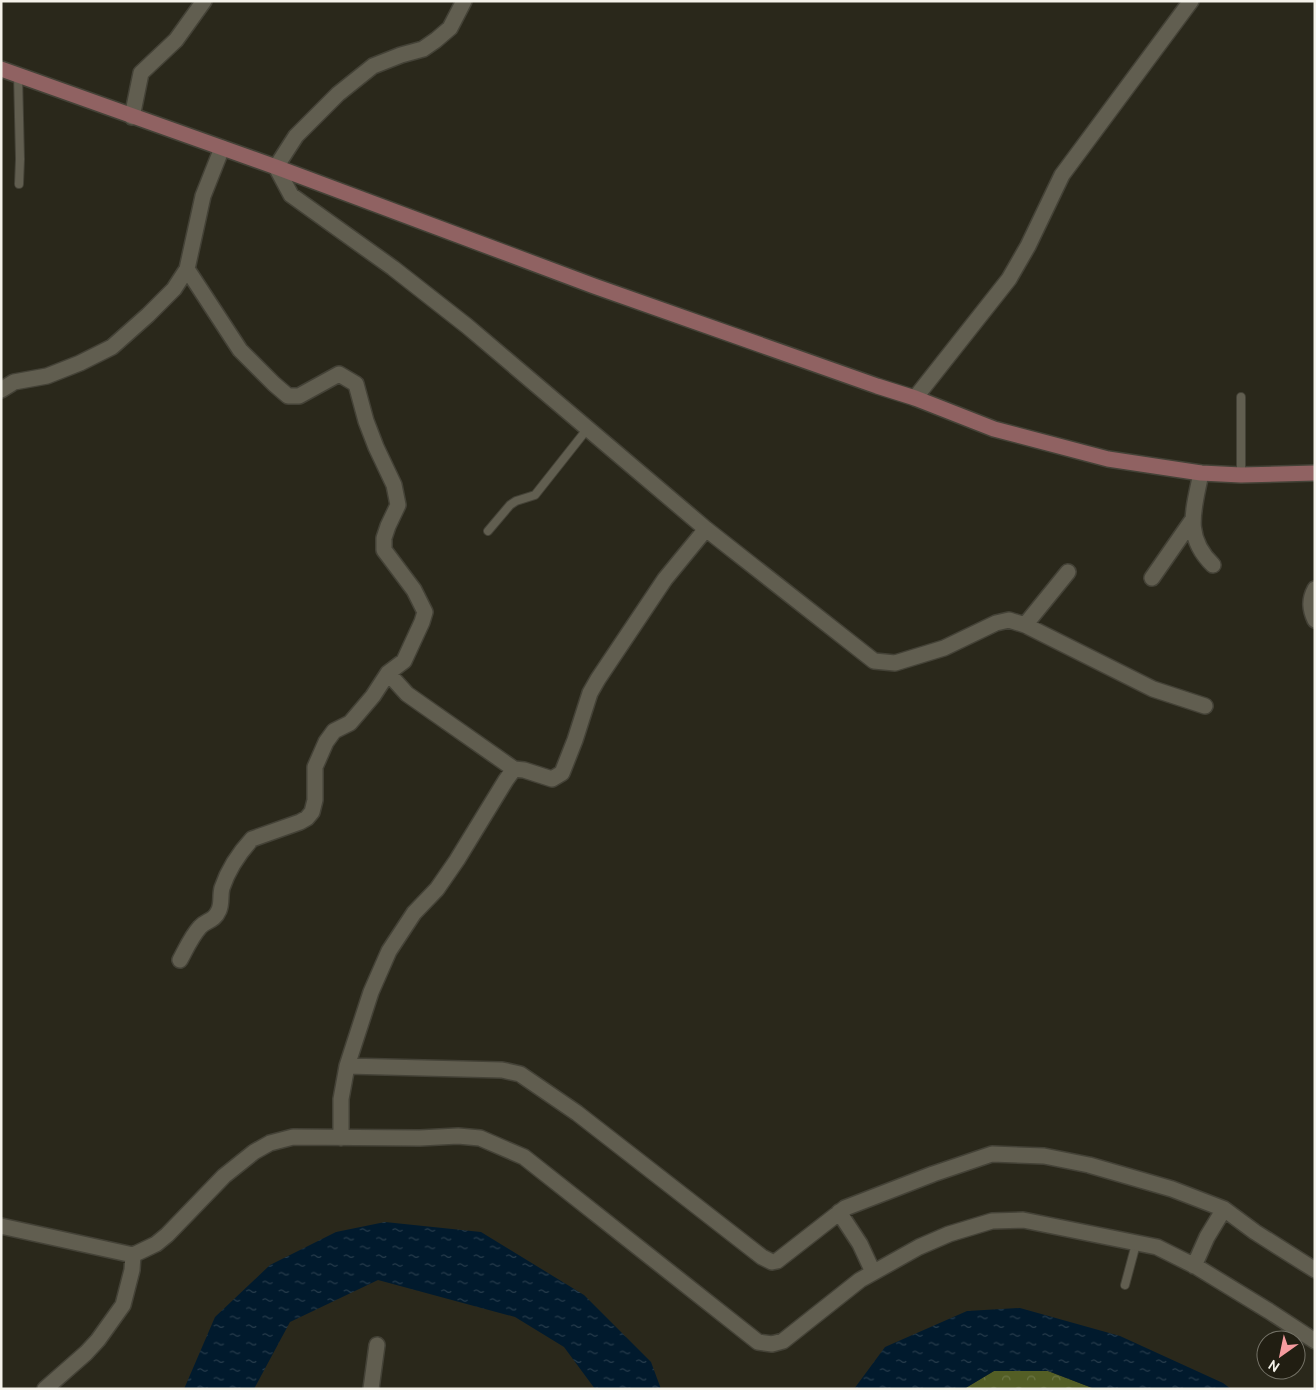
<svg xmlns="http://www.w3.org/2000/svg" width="1316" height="1390" viewBox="0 0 1316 1390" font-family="Cabin,sans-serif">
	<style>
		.forest { fill: url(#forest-crowns) }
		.water { fill: url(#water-ripples) }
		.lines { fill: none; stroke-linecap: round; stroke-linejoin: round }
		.lane-casing { stroke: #444237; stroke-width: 10 }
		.street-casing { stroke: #444237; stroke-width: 18 }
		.secondary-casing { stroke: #444237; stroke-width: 18 }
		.lane { stroke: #615e50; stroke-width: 8 }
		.street { stroke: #615e50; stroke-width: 15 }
		.secondary { stroke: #906262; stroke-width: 15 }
	</style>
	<defs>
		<pattern id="forest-crowns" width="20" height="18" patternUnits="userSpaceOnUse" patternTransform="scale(1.25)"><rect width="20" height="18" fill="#535e25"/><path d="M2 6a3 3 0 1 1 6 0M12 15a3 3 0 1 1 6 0" fill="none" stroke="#6c7645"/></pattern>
		<pattern id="water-ripples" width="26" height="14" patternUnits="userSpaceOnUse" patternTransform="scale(1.25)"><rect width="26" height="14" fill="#011a2d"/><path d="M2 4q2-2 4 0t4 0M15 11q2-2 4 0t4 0" fill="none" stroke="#273c4c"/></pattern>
	</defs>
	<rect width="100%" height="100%" fill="#2a281b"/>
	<path class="forest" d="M994 1371H1048L1095 1389H964Z"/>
	<path class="water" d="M385 1222 481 1232 584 1295 651 1362 661 1389H595L564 1347 515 1317 378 1280 290 1322 254 1389H184L215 1317 270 1265 336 1232Z
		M1020 1308 1120 1336 1223 1383 1231 1389H1095L1048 1371H994L964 1389H854L885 1347 967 1311Z"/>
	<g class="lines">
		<g class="lane-casing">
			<path id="lane" d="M18 75 20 159 19 184
				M1241 475V397
				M488 531 510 505 516 501 535 495 588 428
				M1125 1285 1136 1244"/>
		</g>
		<g class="street-casing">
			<path id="street" d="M464 1 450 28 436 40 423 49 401 55 373 66 338 94 296 136 276 167 291 195 393 268 467 326 706 529 874 661 895 663 944 648 996 623 1009 620 1025 625 1153 689 1205 706
				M132 117 141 73 176 40 204 1
				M1 390 14 382 47 376 80 363 112 347 148 315 174 289 187 269 203 196 222 148
				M915 398 1009 279 1028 246 1062 175 1191 1
				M1201 473C1194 509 1183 536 1213 565
				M1152 578 1193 519
				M1315 589C1309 600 1310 609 1315 620
				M1025 625 1068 572
				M388 673 407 694 514 769
				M180 960C186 949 191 937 200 927 206 920 214 922 219 910 222 903 220 895 222 888 228 870 240 852 252 839L300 822 307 818 312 812 315 800V767L326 742 334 731 350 723 373 696 388 673 404 661 422 622 425 612 414 590 384 550V538L388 526 398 505 394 485 376 447 366 421 356 384 339 374 299 396H288L274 384 240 350 187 269
				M347 1066 502 1070 520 1074 577 1113 762 1257 772 1262 777 1261 845 1208 933 1174 992 1154 1044 1156 1089 1165 1172 1189 1224 1209 1255 1232 1315 1270
				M341 1138V1099L347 1066 371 992 389 951 414 913 437 889 457 860 506 780 514 769 524 770 552 779 562 773 575 740 590 693 598 679 665 579 706 529
				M839 1212 860 1244 873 1272
				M1 1226 133 1255 156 1244 167 1235 224 1176 254 1152 270 1143 293 1137 420 1138 458 1136 480 1138 524 1157 758 1342 772 1344 783 1341 860 1280 919 1247 949 1234 992 1221 1023 1220 1157 1247 1197 1267 1269 1311 1315 1341
				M1194 1266 1207 1237 1224 1209
				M45 1389 86 1353 98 1340 123 1305 132 1270 133 1255
				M371 1389 377 1345"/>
		</g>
		<g class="secondary-casing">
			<path id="secondary" d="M1 69 276 167 594 286 877 386 915 398 994 429 1108 459 1201 473 1241 475 1315 473"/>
		</g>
		<use href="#lane" class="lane"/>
		<use href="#street" class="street"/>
		<use href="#secondary" class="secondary"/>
	</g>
	<rect width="1316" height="1390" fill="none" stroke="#f4f2ea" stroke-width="5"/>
	<g transform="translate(1281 1355) rotate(213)"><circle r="24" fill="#211e12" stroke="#757368"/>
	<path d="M0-4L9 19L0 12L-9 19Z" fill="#f59b9e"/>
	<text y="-8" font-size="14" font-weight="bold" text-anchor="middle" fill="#f4f2ea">N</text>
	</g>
</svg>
